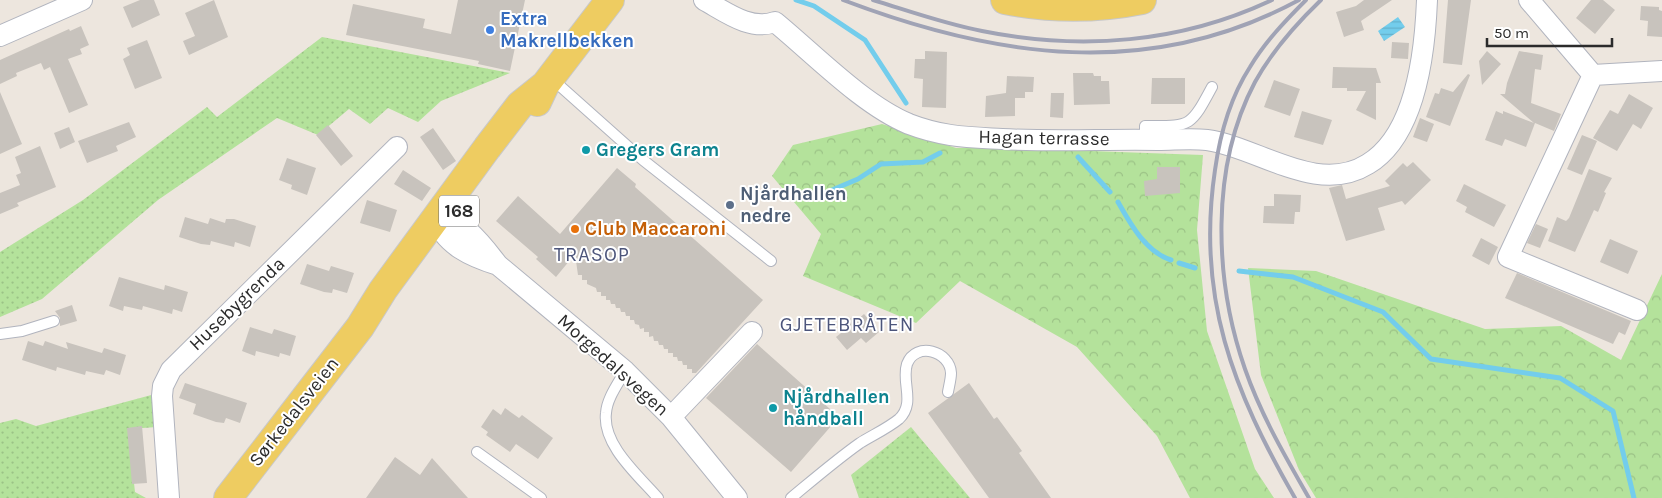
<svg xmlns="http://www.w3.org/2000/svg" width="1662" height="498" viewBox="0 0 1662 498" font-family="Karla,sans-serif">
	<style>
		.grass { fill: url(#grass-dots) }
		.forest { fill: url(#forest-crowns) }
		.water { fill: url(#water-rules) }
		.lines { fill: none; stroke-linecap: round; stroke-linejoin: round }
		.stream { stroke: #73cdec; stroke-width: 5 }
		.building { fill: #c8c3bd }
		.lane-casing { stroke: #b1b4be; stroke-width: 12 }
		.street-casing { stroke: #b1b4be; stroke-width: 22 }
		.primary-casing { stroke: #c8c8c8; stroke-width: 30 }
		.lane { stroke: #fff; stroke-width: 10 }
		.street { stroke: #fff; stroke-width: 20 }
		.primary { stroke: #eecc61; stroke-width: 28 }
		.rail { stroke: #a0a3b5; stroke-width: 4 }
		.shop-dot { fill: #3f7fe0; stroke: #fff; stroke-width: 2 }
		.culture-dot { fill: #0f9aa8; stroke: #fff; stroke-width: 2 }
		.service-dot { fill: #5c6f8a; stroke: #fff; stroke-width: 2 }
		.food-dot { fill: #e8710a; stroke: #fff; stroke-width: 2 }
		.labels { text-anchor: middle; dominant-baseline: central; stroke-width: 4; stroke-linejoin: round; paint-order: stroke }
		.shield { fill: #fff; stroke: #6b6b6b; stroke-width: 1 }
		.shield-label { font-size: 18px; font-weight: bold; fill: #2b2b2b }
		.shop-label { font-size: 19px; font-weight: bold; fill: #366cbe; stroke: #fff; text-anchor: start }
		.street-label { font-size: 19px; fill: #2b2b2b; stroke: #fff }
		.culture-label { font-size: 19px; font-weight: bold; fill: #0d838f; stroke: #fff; text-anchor: start }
		.service-label { font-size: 19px; font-weight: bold; fill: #4e5e75; stroke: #fff; text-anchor: start }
		.food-label { font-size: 19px; font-weight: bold; fill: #c56008; stroke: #fff; text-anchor: start }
		.neighbourhood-label { font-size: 20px; letter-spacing: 1px; fill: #4c557b; stroke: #fff }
	</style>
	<defs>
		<pattern id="grass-dots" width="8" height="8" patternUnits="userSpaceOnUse" patternTransform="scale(1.25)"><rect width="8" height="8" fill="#b4e29b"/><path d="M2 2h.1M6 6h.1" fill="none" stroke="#9bc286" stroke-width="1.8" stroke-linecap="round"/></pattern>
		<pattern id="forest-crowns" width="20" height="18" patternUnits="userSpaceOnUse" patternTransform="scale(1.25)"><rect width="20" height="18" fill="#b4e29b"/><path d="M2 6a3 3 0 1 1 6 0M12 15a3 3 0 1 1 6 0" fill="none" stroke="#9bc286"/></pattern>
		<pattern id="water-rules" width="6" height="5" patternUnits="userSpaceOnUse" patternTransform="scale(1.25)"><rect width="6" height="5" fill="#73cdec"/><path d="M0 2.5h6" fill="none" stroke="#64b0cb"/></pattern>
	</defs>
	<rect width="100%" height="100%" fill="#ede6de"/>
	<path class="grass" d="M322 37 510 73 441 101 418 122 388 108 370 124 349 109 318 135 277 118 158 200 42 299 0 317V252L83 200 207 107 217 117Z
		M155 394 157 427 128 429 135 492 146 498H0V423L16 419 36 426Z
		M911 427 970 498H859L851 475Z"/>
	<path class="forest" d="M882 124 956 148 1057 146 1091 151 1203 155 1197 230 1207 331 1255 469 1274 498H1190L1157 436 1077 347 960 281 916 323 803 276 821 234 772 176 793 145Z
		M1248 268 1316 271 1485 329 1561 326 1621 360 1662 274V498H1316L1299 470 1261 375Z"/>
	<path class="water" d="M1398 17 1405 27 1384 41 1378 31Z"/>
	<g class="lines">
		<path class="stream" d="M796 0 814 6 865 40 906 103
			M1078 157 1110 192
			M825 193 858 179 881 164 923 162 940 153
			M1118 202C1131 225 1146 252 1171 260
			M1179 263 1195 268
			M1239 271 1293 277 1383 312 1431 359 1560 378 1613 411 1634 498"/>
	</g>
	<path class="building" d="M140 0H154L160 15 132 28 123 7Z
		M214 0 228 37 189 55 183 41 195 36 185 13Z
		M458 0H525L510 71 478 64 479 61 346 35 353 4 425 19 423 28 451 34Z
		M1364 0H1392L1361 21 1364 30 1344 37 1336 12 1356 6Z
		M1448 0H1471L1462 65 1443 63Z
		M1591 0H1603L1615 10 1595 34 1576 18Z
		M1641 6 1659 7V10L1662 11V37L1647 36 1648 21 1640 20Z
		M81 26 89 45 80 49 82 54 68 59 88 105 69 113 50 67 44 70 41 63 16 73 17 76 0 84V60L69 29 70 31Z
		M147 40 162 78 135 89 123 59 130 55 127 48Z
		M1392 42 1409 43 1408 59 1391 58Z
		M925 51 947 52 946 108 922 107 923 79 914 78 915 59H925Z
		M1487 51 1501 64 1482 85 1479 61Z
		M1519 51 1543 55 1541 70 1535 69 1531 103 1561 114 1554 131 1535 123 1526 147 1505 139 1502 146 1485 140 1496 111 1503 114V111L1534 123 1500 94H1505L1507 83Z
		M1333 67 1376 68 1381 83H1376V120L1356 110 1366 91H1347V88H1332Z
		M1073 73H1093L1094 76H1101V81H1109L1110 104 1074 105Z
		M1468 74 1470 75 1450 126 1426 117 1435 93 1439 94 1441 88 1453 92Z
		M1007 76 1034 77 1033 92H1025V98H1015V116L985 117 986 96 1006 93Z
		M1152 78H1185V104H1151Z
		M1274 80 1300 89 1290 116 1264 107Z
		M0 92 22 144 0 154Z
		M1051 93H1064L1063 118 1050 117Z
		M1629 94 1653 108 1641 129 1633 124 1617 151 1593 138 1610 110 1618 114Z
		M1302 111 1332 120 1323 145 1294 137Z
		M1420 118 1434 124 1427 142 1413 137Z
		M129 122 136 137 116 146 118 151 87 163 78 141Z
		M328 125 353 156 341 166 316 135Z
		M69 127 75 142 60 149 54 133Z
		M433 128 456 161 443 170 420 137Z
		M1582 135 1597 141 1582 175 1567 169Z
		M40 146 56 187 17 203 19 206 0 214V193L20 185 16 175 21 173 15 157Z
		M287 158 316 168 307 195 291 189 292 185 279 180Z
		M1413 162 1431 180 1405 205 1402 201 1378 208 1385 230 1346 241 1329 188 1342 185 1346 199 1390 186 1385 181 1403 163 1407 167Z
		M1157 167H1180V193L1145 196 1144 181 1157 179Z
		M617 168 636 184 635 187 763 300 696 373H692V369H687V365H683L682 361H678L677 357H673V353H668V349H664L663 345H659L658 341H654L653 336 649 337V332H644V328L640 329 639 325 635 324 634 320H630V316H626L625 312H621L620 308H616L615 304H611L610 300H606V296H601V292H597L596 288 587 284V280H582V275H578L575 254 556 277 536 259 538 257 496 221 518 196 560 234Z
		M1589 169 1612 178 1604 192 1606 193 1598 212 1594 210 1575 252 1548 241 1557 217 1566 221 1569 218Z
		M403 170 431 188 422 201 394 184Z
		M1464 184 1506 205 1494 227 1465 212 1467 207 1456 201Z
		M1274 194 1301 195 1300 212H1295L1294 224 1263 223 1264 206H1274Z
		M367 200 397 210 390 232 360 223Z
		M185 217 208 224 210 218 225 223 226 219H234L256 226 250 247 235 242 234 247 211 241 210 245 201 244 179 237Z
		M1536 224 1548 229 1540 248 1527 243Z
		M1481 238 1498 247 1489 265 1472 256Z
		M1610 239 1638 251 1628 274 1600 262Z
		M307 264 329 271 331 266 354 273 347 293 333 289 332 293 324 292 300 284Z
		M1517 273 1631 321 1625 335 1619 332 1613 344 1505 298Z
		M119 277 164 290 165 285 188 292 182 312 173 309 172 314 143 306 142 310 124 306 123 311 109 306Z
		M72 305 77 321 60 326V318L55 311Z
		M864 314 879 332 866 343 861 338 847 350 836 337 846 329 843 326 852 317 856 321Z
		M250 327 272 334 274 329 296 336 290 356 280 353 279 357 256 351 255 356 242 351Z
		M28 341 43 346 45 341 68 349 66 342 102 353 104 348 126 355 120 375 106 370 104 375 86 371 85 375 57 367 56 371 22 360Z
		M757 344 839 417 791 472 706 398Z
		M185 383 247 403 240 423 226 418 224 423 216 422 193 414 196 404 179 398Z
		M969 383 994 419 997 417 1022 451 1019 453 1051 498H989L928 413Z
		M505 408 519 418 522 415 553 438 538 459 516 444 510 452 486 435 488 432 481 427 493 409 501 415Z
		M142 426 147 483 132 484 127 428Z
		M395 457 420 475 432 458 468 498H366Z"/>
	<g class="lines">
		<g class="lane-casing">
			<path id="lane" d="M551 78 643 160 771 261
				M1145 140V126C1191 126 1190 128 1212 87
				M0 334 22 331 54 321
				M625 371C618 384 607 398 606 413 602 445 639 476 658 498
				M477 452 541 498
				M791 498C814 479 836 460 860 443 873 435 888 428 899 419 916 403 901 382 907 364 916 341 950 351 951 373 951 379 949 386 948 392"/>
		</g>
		<g class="street-casing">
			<path id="street" d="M704 0C726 12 750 31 775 22 814 54 863 105 909 124 943 137 967 137 1002 139 1054 142 1106 139 1158 140 1174 140 1191 138 1207 140 1258 147 1317 196 1368 164 1416 135 1425 51 1427 0
				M1529 0 1593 75 1662 71
				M0 36 82 0
				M1593 75 1508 257 1637 310
				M498 265C472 257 444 245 436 218 463 217 483 246 498 265L625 371 671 417 737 498
				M671 417 752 332
				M169 498 162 396 163 386 171 370 397 147"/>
		</g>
		<g class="primary-casing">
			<path id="primary" d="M1005 0C1050 9 1097 9 1142 0
				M537 102 545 85 610 0
				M228 498 360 327 383 290 487 148 520 105 545 85"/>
		</g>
		<use href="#lane" class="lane"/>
		<use href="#street" class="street"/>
		<use href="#primary" class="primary"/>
		<path class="rail" d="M843 0C995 58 1150 81 1299 0
			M873 0C909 11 945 24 982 31 1081 51 1181 43 1272 0
			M1295 498C1233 390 1196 297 1215 170 1220 134 1230 98 1250 67 1265 42 1285 21 1306 0
			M1309 498C1285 456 1261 415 1245 369 1214 280 1210 167 1255 82 1272 51 1296 24 1321 0"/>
	</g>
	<circle class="shop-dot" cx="490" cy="30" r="5"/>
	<g class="culture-dot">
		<circle cx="586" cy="150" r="5"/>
		<circle cx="773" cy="408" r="5"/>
	</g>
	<circle class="service-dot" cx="730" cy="205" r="5"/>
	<circle class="food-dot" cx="575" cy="229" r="5"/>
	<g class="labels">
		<rect class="shield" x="439" y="195.5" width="40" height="31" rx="4"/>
		<g class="shield-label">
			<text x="459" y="211">168</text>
		</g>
		<g class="shop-label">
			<text x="500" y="19">Extra<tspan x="500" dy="22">Makrellbekken</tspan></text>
		</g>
		<g class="street-label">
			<text transform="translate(1044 138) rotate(1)">Hagan terrasse</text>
			<text transform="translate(237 304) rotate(-44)">Husebygrenda</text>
			<text transform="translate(613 365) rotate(42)">Morgedalsvegen</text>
			<text transform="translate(294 412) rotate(-52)">Sørkedalsveien</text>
		</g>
		<g class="culture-label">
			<text x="596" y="150">Gregers Gram</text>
			<text x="783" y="397">Njårdhallen<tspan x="783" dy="22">håndball</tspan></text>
		</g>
		<g class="service-label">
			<text x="740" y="194">Njårdhallen<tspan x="740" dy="22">nedre</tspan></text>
		</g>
		<g class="food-label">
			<text x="585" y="229">Club Maccaroni</text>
		</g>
		<g class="neighbourhood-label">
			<text x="592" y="254">TRASOP</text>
			<text x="847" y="324">GJETEBRÅTEN</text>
		</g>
	</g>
	<path d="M1487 38v8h125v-8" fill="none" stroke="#2b2b2b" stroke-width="2.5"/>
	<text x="1494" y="38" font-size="15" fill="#2b2b2b" stroke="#ffffff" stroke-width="4" paint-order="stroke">50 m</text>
</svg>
